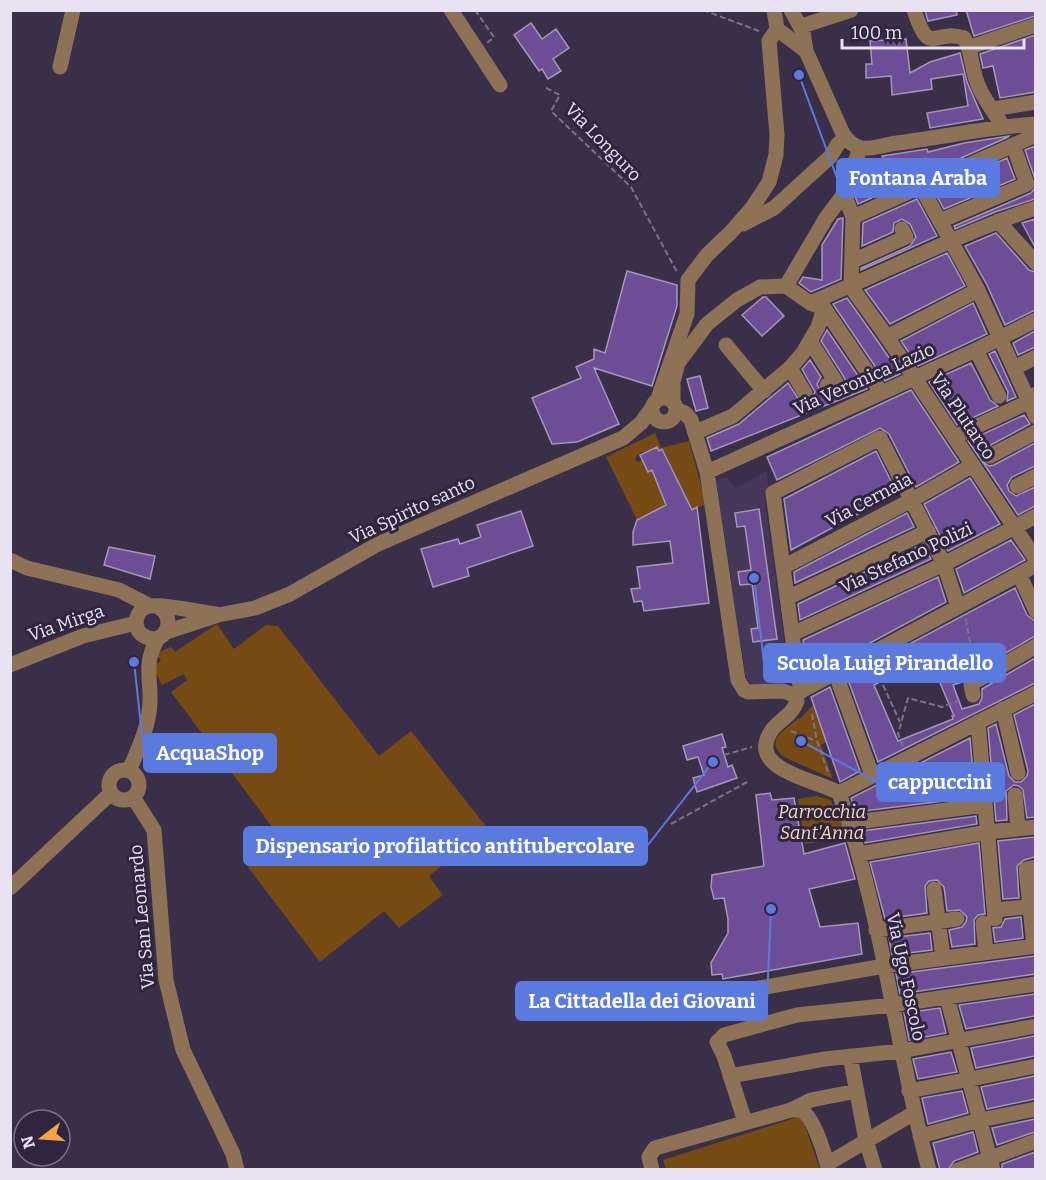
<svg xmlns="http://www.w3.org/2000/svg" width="1046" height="1180" viewBox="0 0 1046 1180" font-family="Bitter,serif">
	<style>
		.built { fill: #453758 }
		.green { fill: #754a13 }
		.building { fill: #6e4d97; stroke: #a498b7; stroke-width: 1.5; fill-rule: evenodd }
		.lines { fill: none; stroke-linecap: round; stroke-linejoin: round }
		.path { stroke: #7c7389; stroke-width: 2; stroke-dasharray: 6 3; stroke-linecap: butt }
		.minor { stroke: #8e7256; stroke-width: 15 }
		.labels { text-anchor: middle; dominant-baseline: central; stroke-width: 6; stroke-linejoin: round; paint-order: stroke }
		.street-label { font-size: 18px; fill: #e8e2f3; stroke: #2f253e }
		.park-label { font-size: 18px; font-style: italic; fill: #fedcb9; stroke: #2f253e }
		.leader { fill: none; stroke: #5a7ae0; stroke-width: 2 }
		.callout-dot { fill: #5a7ae0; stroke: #2f253e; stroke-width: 2 }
		.callout { fill: #5a7ae0; stroke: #5a7ae0; stroke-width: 2 }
		.callout-label { font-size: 20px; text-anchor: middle; font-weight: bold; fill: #fff }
	</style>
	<rect width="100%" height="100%" fill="#3a2f49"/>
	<path class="built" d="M766 471 769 489 764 494 790 681 758 687 751 684 746 677 716 481 726 477 736 488Z"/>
	<path class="green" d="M655 433 661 448 689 441 706 504 692 510 663 449 659 451 657 447 640 453 635 458 637 462 642 460 652 470 663 494 661 495 675 518 637 520 606 457Z
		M217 624 234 649 266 625 278 626 379 756 411 731 488 829 429 876 443 895 399 928 384 911 320 962 245 863 279 836 171 692 187 680 184 674 162 685 156 673V664L161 661 156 653 171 647 175 652Z
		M813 705 826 742 821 745 833 779 784 757C763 739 786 731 798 718L800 719Z
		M816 796 831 800 833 806 838 804 846 838 805 844 798 799Z
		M798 1117 803 1120 820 1169H666L663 1160Z"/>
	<path class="building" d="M925 10H956L957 15 928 21Z
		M966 10H1035V16L974 36Z
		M531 23 542 39 556 29 569 48 553 59 561 71 548 79 542 69 539 71 514 35Z
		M1035 35V92L1000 98 993 66 983 68 980 54Z
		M906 39 910 73 930 62 960 53 967 82 983 119 930 128 927 113 968 106 963 74 931 79 932 89 892 95 891 76 866 78V64H872L870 41Z
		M1009 136 1008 137 858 204 854 194 858 182 887 168 882 156 927 149 928 152 964 143Z
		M1035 146V179L1025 150Z
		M1007 158 1015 179 944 209 934 191Z
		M1035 188V199L995 212 955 229 954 226 1031 193Z
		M917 199 937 236 861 270V268L910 246 916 237 910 224 902 219 894 223 893 232 862 246 863 223Z
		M843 218 841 279 811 292 799 283 803 277 822 280V245L838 219Z
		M1035 219V247L1022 223Z
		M996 233 1029 270 1035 272V310L1005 325 987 285 965 246Z
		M947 253 965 286 890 324 865 290Z
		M627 271 677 285V306L652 386 594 368 619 424 577 442 552 444 532 398 581 378 576 367 594 359V349L605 353Z
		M763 297H766L784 316 762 336 742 315Z
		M847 298 879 343 900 374 885 381 833 304Z
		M973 303 987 334 918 366 901 341Z
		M827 330 867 389 711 451 707 438 739 424 788 383 800 401 806 403 810 401 815 392 802 369 810 360 821 377 817 384 821 393 830 394 843 388 846 383 844 377 821 341Z
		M1035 331V347L1018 355 1013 343Z
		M995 351 1016 397 1007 401 1008 392 989 354Z
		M971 363 990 400 998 406 957 425 929 382Z
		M700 376 708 408 696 411 687 379Z
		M911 390 959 462 916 487 889 434 880 428 777 480 767 457Z
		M1024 415 1030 424 985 448 982 451 981 460 968 441Z
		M1035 443V466L1012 477 1007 485 1009 491 1016 496 1035 487V506L1018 515 982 461 989 466 994 465Z
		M657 447 659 451 662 449 692 510 697 507 709 603 644 611 642 601 634 602 631 589 640 588 637 567 673 563 670 541 633 545V532L637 520 666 505 652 470 648 472 640 455Z
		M876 451 897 493 791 550 784 499Z
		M970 478 1000 524 948 551 924 504Z
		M759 509 777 639 753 642 751 629 758 628 752 584 740 585 738 572 751 570 745 526 737 527 735 513Z
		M521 511 533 546 467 568 469 576 433 587 421 549 458 539 460 544 481 537 477 525Z
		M907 513 914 527 795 583 794 572Z
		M1011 540 1025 560 964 593 956 569Z
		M923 544 931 559 800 620 798 604Z
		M109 547 155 556 150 579 104 565Z
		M938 577 946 602 809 676 803 640Z
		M1015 588 1027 615 1035 621V636L966 676 962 682 953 685 962 709 979 704 982 698V689L1035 658V683L878 762 847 677ZM918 653 930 673 935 671 954 716H952L953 719 898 741 874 685 906 668 902 661Z
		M830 687 860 771 840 782 811 697Z
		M1035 704V817L1027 818 1023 790 1019 786 1014 785 1006 791 1007 820 996 821 988 728 996 724 1009 776 1015 782H1021L1027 776 1028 771 1014 715Z
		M722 734 726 747 722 748 728 767 732 765 737 778 697 792 693 778 704 775 698 757 687 760 683 746Z
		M970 738 975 797 856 812 851 798Z
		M770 793 772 800 794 798 804 854 845 843 855 879 809 889 820 927 858 923 862 954 723 979 722 974 712 975 711 963 728 933V919L724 898 714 899 711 887 712 875 764 866 756 795Z
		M976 816 977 824 865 843 862 831Z
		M1035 837V857L1024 860 1017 866 1019 898 1003 899 998 841Z
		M979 843 985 914 978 915 974 920 975 944 952 947 949 930 962 927 966 922 967 917 960 910 947 911 944 887 937 880 929 881 925 886 927 913 885 919 870 862Z
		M1021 917 1023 938 995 942 993 928 1001 927 1005 919Z
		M930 933 932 950 892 955 889 938Z
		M1035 956V974L900 994 896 974Z
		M1035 994V1016L966 1029 959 1005Z
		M940 1008 946 1033 909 1040 904 1013Z
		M1035 1036V1056L976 1068 971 1048Z
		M951 1052 957 1072 918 1079 913 1059Z
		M1035 1076V1099L987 1109 981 1087Z
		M962 1091 968 1113 928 1124 922 1098Z
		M1035 1119V1132L997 1145 992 1128Z
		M973 1132 978 1152 954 1161 948 1170H940L933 1143Z
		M1035 1152V1170H1002V1164Z"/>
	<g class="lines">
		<path class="path" d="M475 10 494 37 487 43
			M703 10 759 31
			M546 88 560 95 551 111 631 187 677 272
			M966 619 974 667
			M883 685 900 722
			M812 714 817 741 829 775
			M791 731 816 741
			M903 746 898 734 908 698 942 707 960 700
			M724 755 752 747
			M671 824 747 782"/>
		<path class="minor" d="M451 10 500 85
			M774 10 777 29
			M791 10 803 32
			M914 10C930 59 933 28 964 38 973 53 971 69 978 85 984 100 994 112 1003 126
			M777 29 806 51 843 134C847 140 853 146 861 148 872 150 886 144 897 143 944 137 989 127 1036 124
			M970 47 1036 25
			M806 51 803 32 805 25 851 10
			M60 67 73 10
			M993 109 1036 102
			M921 187 978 290 1036 417
			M844 194 853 217 851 287 887 337 1035 558
			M853 217 1036 135
			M940 221 1027 184 1013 145
			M998 221 1036 263
			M743 224 774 208 830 157 838 144 845 138
			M853 261 906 237 902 229
			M786 286 826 218 844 194 860 148
			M810 303C885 272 958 234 1036 208
			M824 308 881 392
			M887 337 978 290
			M810 341 836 382 827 385
			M726 345 764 391
			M976 350 999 396
			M790 368 805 393
			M1014 368 1036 357
			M652 410a12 12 0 1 1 24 0a12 12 0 1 1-24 0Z
			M658 399 687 314 688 280 707 255 731 232 752 208 769 182 776 155 777 135 769 41 777 29
			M673 402V382L678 363 707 324 737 300 760 287 786 286 810 303 818 306
			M676 409 685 413 691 420 707 472 738 680 744 690 748 692 783 691 794 695
			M696 432 733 416 790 368 803 353 818 327 824 308
			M954 437 1022 405 1033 395
			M990 456 1036 432
			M707 472 976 350 1036 320
			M1017 486 1036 476
			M10 560 27 568 119 590 150 606
			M783 567 912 500 973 465
			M1019 574 1036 611
			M787 598 928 531
			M158 607C178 618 165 646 146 637 131 631 134 609 150 606 164 604 201 612 216 614
			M166 632 218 615 255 608 290 594 378 544 623 438 641 423 652 408
			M792 634 944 564 1036 516
			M10 665 83 636 136 623
			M835 672 872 775
			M802 691 798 678 773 493 880 438 944 564 958 607
			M794 695 1036 565
			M794 695 797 701C792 717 777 720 770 733 748 771 818 780 839 793
			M973 695 971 684 1036 646
			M1003 709 1018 773
			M978 722 995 919
			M109 785a15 15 0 1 1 30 0a15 15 0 1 1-30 0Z
			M129 771C138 749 149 727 150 703 151 676 143 664 158 638
			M839 793C883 915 895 1045 929 1170
			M839 793 1036 693
			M1015 795 1018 829
			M133 797 154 830 166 980 183 1050 233 1154 237 1170
			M849 823 985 805
			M859 854 988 832 1036 827
			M10 888 111 793
			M934 889 943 957
			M995 910 1036 906
			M983 923 986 952
			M876 930 957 919
			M1034 946 1026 869 1036 867
			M947 997 993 1170
			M641 1009 884 966 1036 946
			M850 1056 866 1140 875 1170
			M730 1076 825 1059 901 1051 1036 1026
			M909 1091 1036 1066
			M791 1110 811 1100 857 1091
			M745 1122 724 1056 717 1042 724 1035 797 1015 892 1005 1036 984
			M920 1136 980 1120 1036 1109
			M827 1164 914 1113
			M652 1170 649 1157 655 1148 791 1110C792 1110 799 1110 800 1110 814 1115 825 1156 829 1170
			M958 1170 1036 1141"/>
	</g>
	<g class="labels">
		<g class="street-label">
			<text transform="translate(603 142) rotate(46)">Via Longuro</text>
			<text transform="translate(864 379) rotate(-24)">Via Veronica Lazio</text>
			<text transform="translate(963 416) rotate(56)">Via Plutarco</text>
			<text transform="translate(869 500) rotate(-28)">Via Cernaia</text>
			<text transform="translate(412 510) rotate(-25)">Via Spirito santo</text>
			<text transform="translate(906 558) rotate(-25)">Via Stefano Polizi</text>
			<text transform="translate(66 623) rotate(-19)">Via Mirga</text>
			<text transform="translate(142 917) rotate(-95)">Via San Leonardo</text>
			<text transform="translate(906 977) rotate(78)">Via Ugo Foscolo</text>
		</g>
		<g class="park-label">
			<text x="822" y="812">Parrocchia<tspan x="822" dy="21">Sant'Anna</tspan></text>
		</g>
	</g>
	<path class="leader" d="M799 75L837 178M754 578L764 663M134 662L144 753M801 741L877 782M713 762L647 846M771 909L767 1001"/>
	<g class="callout-dot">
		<circle cx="799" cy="75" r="6"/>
		<circle cx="754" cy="578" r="6"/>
		<circle cx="134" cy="662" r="6"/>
		<circle cx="801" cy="741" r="6"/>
		<circle cx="713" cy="762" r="6"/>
		<circle cx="771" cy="909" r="6"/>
	</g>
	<g class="callout">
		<rect x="837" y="159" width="162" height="38" rx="6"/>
		<rect x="764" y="644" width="241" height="38" rx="6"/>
		<rect x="144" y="734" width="132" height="38" rx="6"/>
		<rect x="877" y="763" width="127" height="38" rx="6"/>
		<rect x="244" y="827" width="403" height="38" rx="6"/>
		<rect x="516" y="982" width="251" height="38" rx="6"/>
	</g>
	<g class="callout-label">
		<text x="918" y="185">Fontana Araba</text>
		<text x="885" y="670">Scuola Luigi Pirandello</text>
		<text x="210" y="760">AcquaShop</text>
		<text x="940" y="789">cappuccini</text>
		<text x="445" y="853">Dispensario profilattico antitubercolare</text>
		<text x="642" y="1008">La Cittadella dei Giovani</text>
	</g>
	<rect width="1046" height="1180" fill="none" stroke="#e8e2f3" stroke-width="24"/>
	<g transform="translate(42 1138) rotate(253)"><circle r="28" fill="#2f253e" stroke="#797186" stroke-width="1.5"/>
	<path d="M0-4.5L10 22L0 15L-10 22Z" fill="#f3a443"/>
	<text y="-9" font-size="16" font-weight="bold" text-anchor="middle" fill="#e8e2f3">N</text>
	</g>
	<path d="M842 39v9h182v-9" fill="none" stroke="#e8e2f3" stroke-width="3"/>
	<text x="851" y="39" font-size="18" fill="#e8e2f3" stroke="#2f253e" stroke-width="4.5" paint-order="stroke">100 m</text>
</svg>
